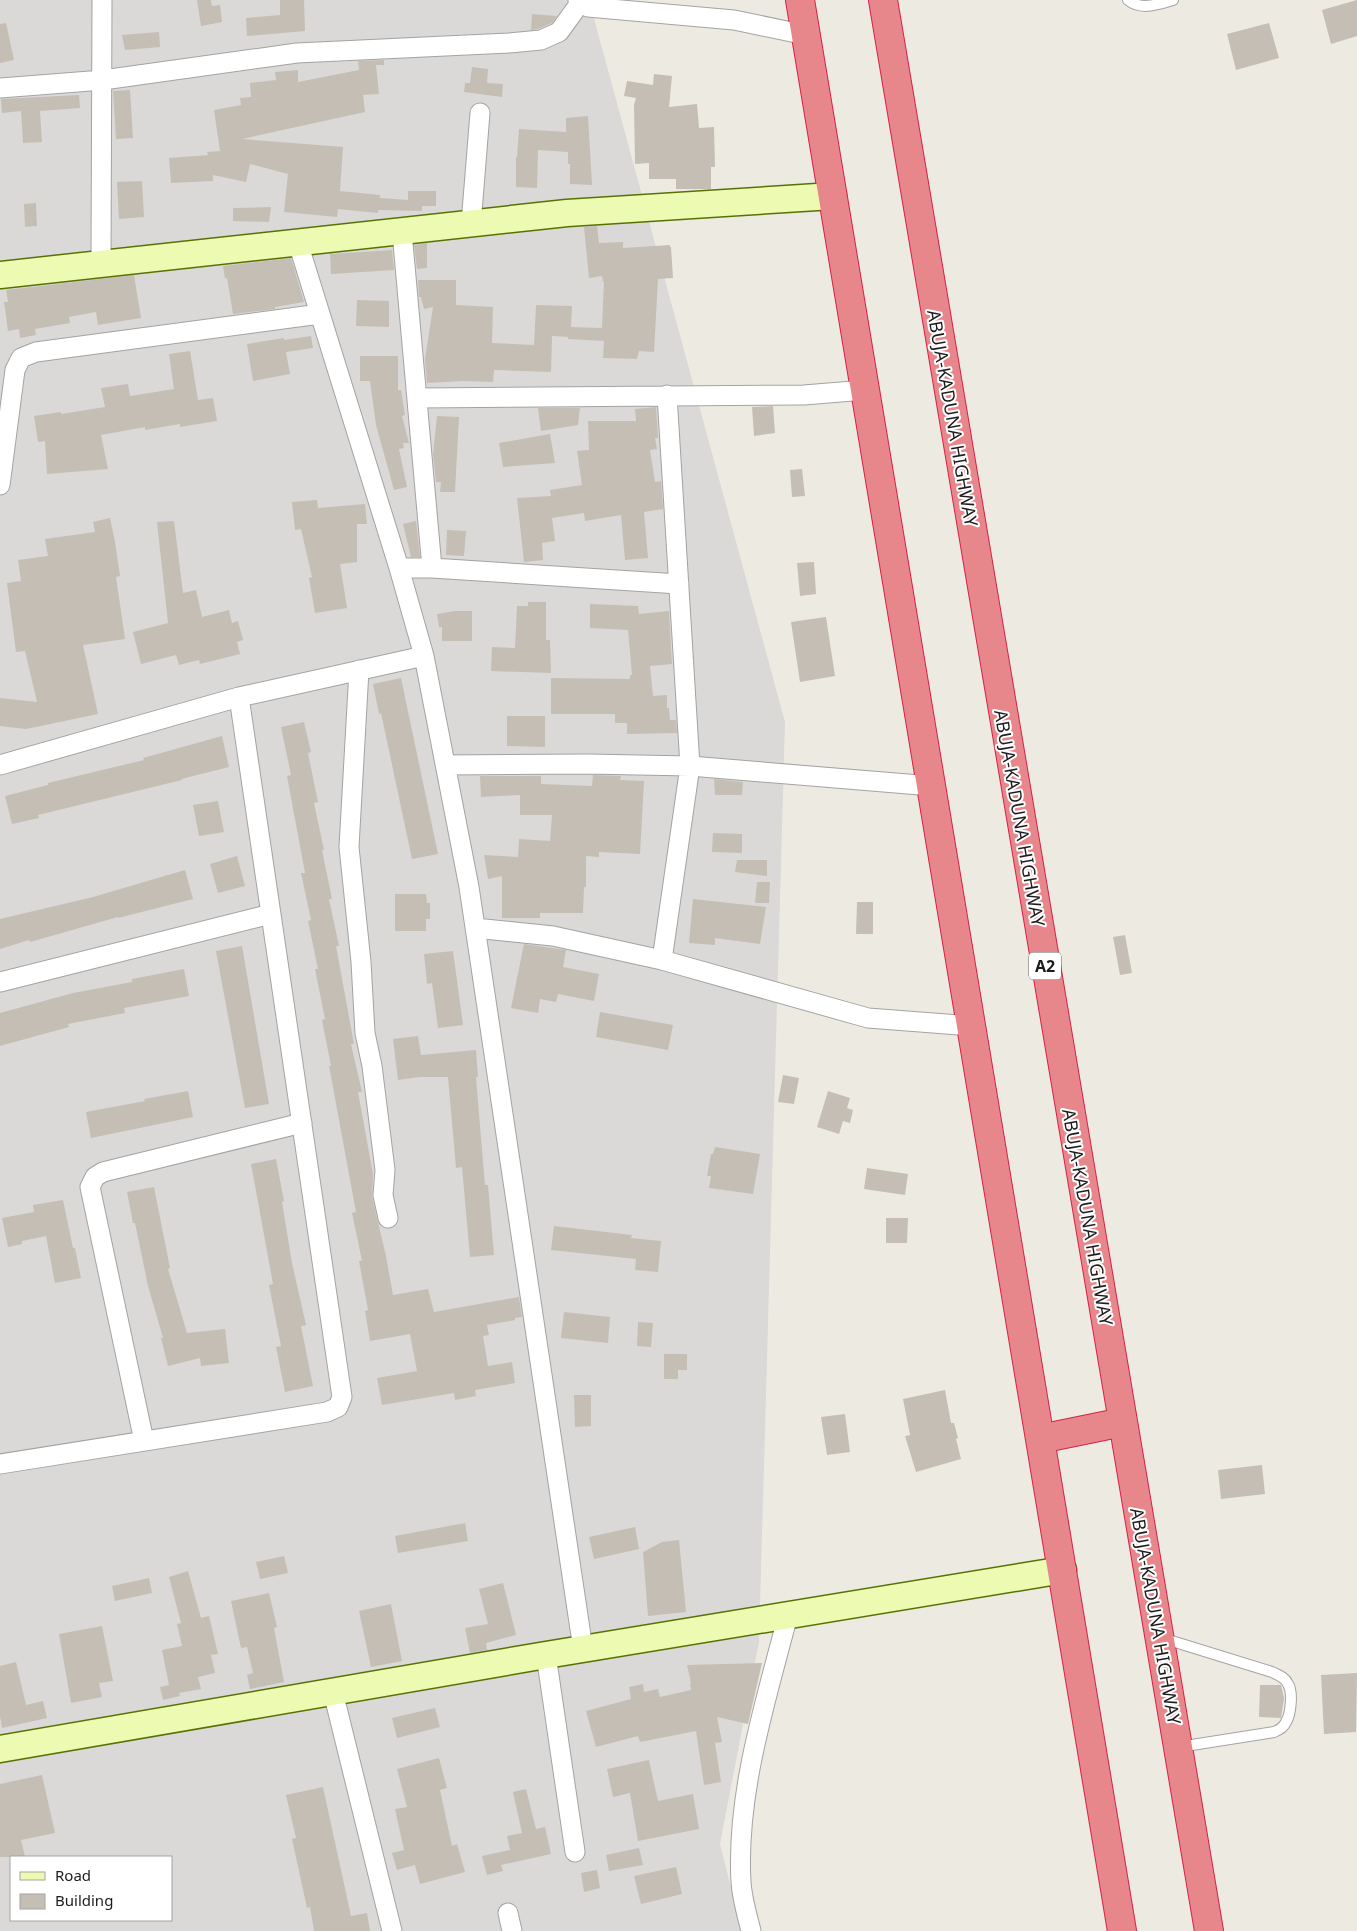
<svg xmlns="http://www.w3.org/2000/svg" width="1357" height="1931" viewBox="0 0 1357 1931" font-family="'Noto Sans',sans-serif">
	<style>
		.residential { fill: #dad9d8; fill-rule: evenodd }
		.building { fill: #c5beb4 }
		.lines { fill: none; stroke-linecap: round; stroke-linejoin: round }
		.lane-casing { stroke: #a3a3a3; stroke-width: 12 }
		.street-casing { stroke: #a3a3a3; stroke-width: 21 }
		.secondary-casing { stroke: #577203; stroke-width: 29 }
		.highway-casing { stroke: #d92047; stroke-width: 30 }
		.lane { stroke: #fff; stroke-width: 10 }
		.street { stroke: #fff; stroke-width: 19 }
		.secondary { stroke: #edfab2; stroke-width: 26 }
		.highway { stroke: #e7868b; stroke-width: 28 }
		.labels { text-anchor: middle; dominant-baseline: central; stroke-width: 4; stroke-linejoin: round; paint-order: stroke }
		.shield { fill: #fff; stroke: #606060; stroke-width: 1 }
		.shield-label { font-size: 16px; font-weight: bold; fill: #1c1c1c }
		.street-label { font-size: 18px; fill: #1c1c1c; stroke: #fff }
	</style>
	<rect width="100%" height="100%" fill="#edebe1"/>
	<path class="residential" d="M0 0H589L785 722 759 1642 720 1844 742 1931H0ZM11 1857H171V1920H11Z"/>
	<path class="building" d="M197 0H211L212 6 220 5 222 22 201 26Z
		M280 0H304L305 31 247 36 246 18 280 15Z
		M1357 0V36L1331 44 1322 10Z
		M532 14 557 16 552 23 538 29 531 30Z
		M6 23 14 60 0 63V24Z
		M1269 23 1279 58 1236 70 1227 34Z
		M159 32 160 47 125 50 122 35Z
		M384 60V65H376L379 94 363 95 365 112 242 139 343 147 340 191 380 195V198L408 200V191H436V206H422V211L378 210V213L338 209 337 217 284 212 288 174 250 164 246 182 213 175V181L171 183 169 158 208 155 207 152 220 151 214 110 241 105 240 98 251 97 250 83 276 80 275 72 298 70V82L359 70 358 61Z
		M472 67 488 69 487 83 503 84 502 97 464 92 465 83H470Z
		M654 74 672 76 669 107 697 104 699 128 714 127 715 167H711V189H676V179H649V163L635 164 634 105 636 98 624 96 627 81 653 85Z
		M130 90 133 138 116 139 113 91Z
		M79 95 80 108 40 111 42 142 23 143 21 111 2 113 1 99Z
		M588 116 592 185 570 184V164H568V152L538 150 537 188 516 187V157H517L519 129 566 132V118Z
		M142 181 144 217 119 219 117 182Z
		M36 203 37 226 25 227 24 204Z
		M271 207 269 222 233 221V208Z
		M597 226 599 243 623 242V248L670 245V247H671L673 278 658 279 654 352 639 351 637 359 603 358 604 341 568 339V337L552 336 551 372 494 370 493 382 463 381 427 383 425 359 433 307 424 309 421 297H419L418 280H456V305L493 307 492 343 534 345 536 305 572 306 571 327 602 328 604 282H603L602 276 589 278 584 227Z
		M427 243V268L417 269 414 245Z
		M392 250 394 270 331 274 330 254Z
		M291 258 304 302 275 307V309L233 314 227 278 225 279 223 266Z
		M134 275 141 318 98 325 96 312 69 317 70 323 35 329 36 335 20 338 19 329 8 331 4 302H8L6 290Z
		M357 300 389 301V327L356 326Z
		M311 336 313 348 286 352 290 374 253 381 247 344 284 338V340Z
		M190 351 198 400 213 398 217 421 180 427V424L145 430V427L101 435 108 469 47 474 45 441 38 442 34 416 61 412V414L105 407 101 388 128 384 130 396 174 389 169 354Z
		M360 356H398V390H401L405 415 402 416 409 443H403L404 448 399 449 407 487 394 490 376 425 370 381H360Z
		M773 406 775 433 754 436 752 407Z
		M656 407 658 438H655L657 449 650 450 655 482 661 481 663 509 644 512 648 558 625 560 621 515 585 521 584 513 552 518 555 541 542 543 543 560 524 562 517 498 551 496 550 490 582 485 577 451 589 450 588 421H636L635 409Z
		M538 408H580L578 425 541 431Z
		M437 416 459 417 455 492H440L441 482H436L433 454Z
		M550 434 555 463 503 467 499 443Z
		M802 469 805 496 792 497 790 470Z
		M317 500 318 508 365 504 367 524H357V562L340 564 347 608 315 613 309 578 312 577 301 529 295 530 292 502Z
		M110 518 115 542 120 576 116 577 125 639 83 645 98 714 26 729 0 726V698L37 702 25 651 16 652 7 583 21 581 18 560 48 556 45 539 95 532 93 522Z
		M174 521 183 593 196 590 202 617 229 610 232 623 238 621 243 640 237 642 240 654 200 664 199 660 179 665 176 655 141 664 133 632 168 623 157 522Z
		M416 521 420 557H411L403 524Z
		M447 530 466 531 464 556 446 555Z
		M814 562 816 594 800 596 797 563Z
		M528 602H546V640H550L551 673 491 671 492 647 515 648 517 606H528Z
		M590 604 638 606 639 614 669 611 672 664 650 666 653 696 667 695V708H669L670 720H676L677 733 627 734V723H615V714H551V678L630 679V675H632L628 630 590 628Z
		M455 611H472V641H442V627H439L437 614Z
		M826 617 835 676 800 682 791 622Z
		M401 678 438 854 412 859 381 713 379 714 373 684Z
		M507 716H545V747L507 746Z
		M304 722 311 752 308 753 318 802 314 803 324 850H322L332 899H329L339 946H336L354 1044H351L362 1092H358L373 1174 372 1197 386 1256 393 1295 428 1289 434 1312 519 1297 522 1317 515 1318V1320L487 1325 489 1335 483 1336 488 1366 512 1362 515 1383 475 1390 476 1396 455 1400 454 1393 382 1405 377 1378 417 1371 410 1334 370 1341 365 1311 368 1310 359 1261H362L352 1213 356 1212 329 1066H331L322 1020 325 1019 315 969H318L308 921 311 920 301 873H305L287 776 291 775 281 727Z
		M222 736 229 767 181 779 182 780 38 815 39 818 12 824 5 796 48 785V783L144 760 143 758Z
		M593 775 621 776 620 780 644 781 640 854 599 852V857L586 856V887H584L583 913H540V918H502V876L488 879 484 855 518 857 519 839 550 841 552 815H520V795L481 797 480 776H541V784L592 786Z
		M714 779 743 782 742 795H715Z
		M218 801 224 832 199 836 193 805Z
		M713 833 742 834V853L712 852Z
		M237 856 245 886 218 893 210 864Z
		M737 860H767V876L735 872Z
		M185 870 193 899 118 918V917L30 942 29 940 0 949V919L93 897Z
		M757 882H770L769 903H755Z
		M395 894H426L427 903H430V919H426V931H395Z
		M693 899 766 907 760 944 715 938V945L689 943Z
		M857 902H873V934H856Z
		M1125 935 1132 973 1120 975 1113 937Z
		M524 944 566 950 563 967 599 974 594 1001 558 994 556 1002 540 999 538 1013 511 1008Z
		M242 946 269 1104 245 1108 216 951Z
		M453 951 463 1025 438 1028 432 983 427 984 424 954Z
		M184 969 189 996 124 1008 125 1013 68 1024 69 1027 0 1046V1013L73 993 132 982V979Z
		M600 1012 673 1025 668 1050 596 1037Z
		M418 1036 421 1055 476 1050 478 1077H476L481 1138 485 1185H488L494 1255 470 1257 462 1167 456 1168 448 1077H420L398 1080 393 1039Z
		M783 1075 799 1078 794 1104 778 1102Z
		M188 1091 193 1117 91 1138 86 1112 145 1101 144 1099Z
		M828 1091 850 1098 847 1108 853 1110 850 1123 843 1121 839 1134 817 1127Z
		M715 1147 760 1154 753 1194 709 1188 711 1176H707L711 1154H713Z
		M276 1159 284 1201 282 1202 292 1263 306 1325 301 1326 313 1386 285 1392 276 1347 281 1346 269 1285 273 1284 251 1164Z
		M867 1168 908 1174 905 1195 864 1189Z
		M154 1187 170 1268 168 1269 187 1333 225 1329 229 1363 201 1366 200 1358 168 1366 161 1338H163L148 1286 135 1223H133L127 1192Z
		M63 1200 73 1248H75L81 1278 55 1283 46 1236 22 1241V1244L8 1247 2 1218 34 1212 33 1205Z
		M886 1218H908L907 1243H886Z
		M554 1226 632 1235 631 1238 661 1241 658 1272 635 1270 636 1259 551 1250Z
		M564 1312 610 1317 608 1343 561 1338Z
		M638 1322 653 1323 651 1347 637 1346Z
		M664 1354H687V1370H678V1379H664Z
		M945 1390 951 1423H954L958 1438 956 1439 961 1459 916 1472 905 1436 910 1435 903 1399Z
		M574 1395H591V1426L575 1427Z
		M845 1414 850 1452 827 1455 821 1417Z
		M1262 1465 1265 1494 1221 1499 1218 1470Z
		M465 1523 468 1541 398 1553 395 1536Z
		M635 1527 639 1549 594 1559 589 1537Z
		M679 1540 686 1612 648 1616 643 1552 662 1542Z
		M284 1556 288 1573 260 1579 256 1562Z
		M188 1571 201 1618 209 1616 218 1654 211 1655 215 1673 198 1677 201 1689 179 1693 180 1696 163 1700 160 1687 169 1685 162 1650 182 1646 177 1624 181 1623 169 1577Z
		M149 1578 152 1593 115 1601 112 1586Z
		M503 1583 516 1635 486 1643 487 1650 470 1653 465 1628 488 1624 479 1589Z
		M269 1593 277 1627 274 1628 284 1682 250 1689 247 1675 253 1673 247 1647 241 1648 231 1601Z
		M391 1604 402 1661 371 1667 359 1611Z
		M102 1626 113 1681 99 1683 102 1697 71 1703 59 1634Z
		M16 1662 26 1705 43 1701 47 1718 2 1728 0 1716V1666Z
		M762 1663 748 1724 717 1717 722 1742 715 1743 721 1782 704 1785 696 1731 640 1742 638 1736 596 1747 586 1711 631 1699 629 1687 643 1684 644 1692 658 1689 660 1697 691 1690 690 1684 691 1683 687 1665Z
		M1357 1673 1356 1732 1324 1734 1321 1675Z
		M1260 1685H1281L1284 1698 1281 1718 1259 1717Z
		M435 1708 440 1727 397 1738 392 1718Z
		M439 1758 447 1788 440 1790 452 1846 457 1844 465 1872 420 1884 415 1865 397 1870 392 1853 404 1850 395 1809 407 1807 397 1769Z
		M649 1760 658 1801 693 1794 699 1829 638 1841 630 1793 613 1797 607 1769Z
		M42 1775 55 1833 21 1840 25 1857H0V1784Z
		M323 1787 351 1916 367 1913 370 1931H314L310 1907 307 1908 292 1839 296 1838 286 1795Z
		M526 1789 536 1829 545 1827 551 1854 501 1865 503 1871 487 1875 482 1856 510 1850 507 1836 522 1833 513 1792Z
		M639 1848 643 1865 609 1871 606 1855Z
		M676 1867 682 1894 641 1904 634 1876Z
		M597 1870 600 1888 584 1892 581 1873Z"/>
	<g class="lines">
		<g class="lane-casing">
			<path id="lane" d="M1128 0C1141 11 1159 4 1173 0
				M1162 1638 1272 1672C1278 1675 1285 1677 1288 1684 1293 1692 1291 1714 1286 1722 1284 1727 1279 1730 1274 1732L1179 1747"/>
		</g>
		<g class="street-casing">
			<path id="street" d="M578 0 588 7 734 20 806 35
				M0 88 103 80 297 53 509 43 541 40 559 32 580 3
				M471 224 480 113
				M402 232 432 568
				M298 243 399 568 424 656 469 887 583 1649
				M101 264 102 0
				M417 398 804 395 865 390
				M0 485 15 370 21 358 36 352 320 314
				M399 568H432L679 584
				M359 670 349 847 361 962 365 1033 372 1066 385 1170 383 1195 388 1218
				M0 765 239 697 424 656
				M445 765 587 764 690 766 932 786
				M475 928 553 936 662 960 868 1018 972 1026
				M662 960 690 766 667 395
				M0 982 271 914
				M144 1441 90 1187 95 1177 103 1172 302 1123
				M0 1464 327 1412 338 1407 342 1397 239 697
				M546 1655 575 1852
				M333 1692 392 1931
				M508 1913 512 1931
				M751 1931C747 1915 742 1898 741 1882 736 1792 766 1701 788 1615"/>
		</g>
		<g class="secondary-casing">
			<path id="secondary" d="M0 275 567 213 833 196
				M0 1749 546 1655 1063 1570"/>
		</g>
		<g class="highway-casing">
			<path id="highway" d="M800 0 1122 1931
				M883 0 1209 1931
				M1040 1439 1123 1422"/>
		</g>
		<use href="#lane" class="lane"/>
		<use href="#street" class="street"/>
		<use href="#secondary" class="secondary"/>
		<use href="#highway" class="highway"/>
	</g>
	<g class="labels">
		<rect class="shield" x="1029" y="952.5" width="32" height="27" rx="4"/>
		<g class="shield-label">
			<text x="1045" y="966">A2</text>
		</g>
		<g class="street-label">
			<text transform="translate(953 418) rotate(80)">ABUJA-KADUNA HIGHWAY</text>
			<text transform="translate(1020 818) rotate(80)">ABUJA-KADUNA HIGHWAY</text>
			<text transform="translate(1088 1217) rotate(80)">ABUJA-KADUNA HIGHWAY</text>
			<text transform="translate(1156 1616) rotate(80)">ABUJA-KADUNA HIGHWAY</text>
		</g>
	</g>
	<rect x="10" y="1856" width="162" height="65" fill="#ffffff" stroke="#a4a4a4"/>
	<rect x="20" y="1872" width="25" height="8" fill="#edfab2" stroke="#a4a4a4"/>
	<text x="55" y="1881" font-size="15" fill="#1c1c1c">Road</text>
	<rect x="20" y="1894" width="25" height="15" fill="#c5beb4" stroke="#a4a4a4"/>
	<text x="55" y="1906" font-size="15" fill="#1c1c1c">Building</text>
</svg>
